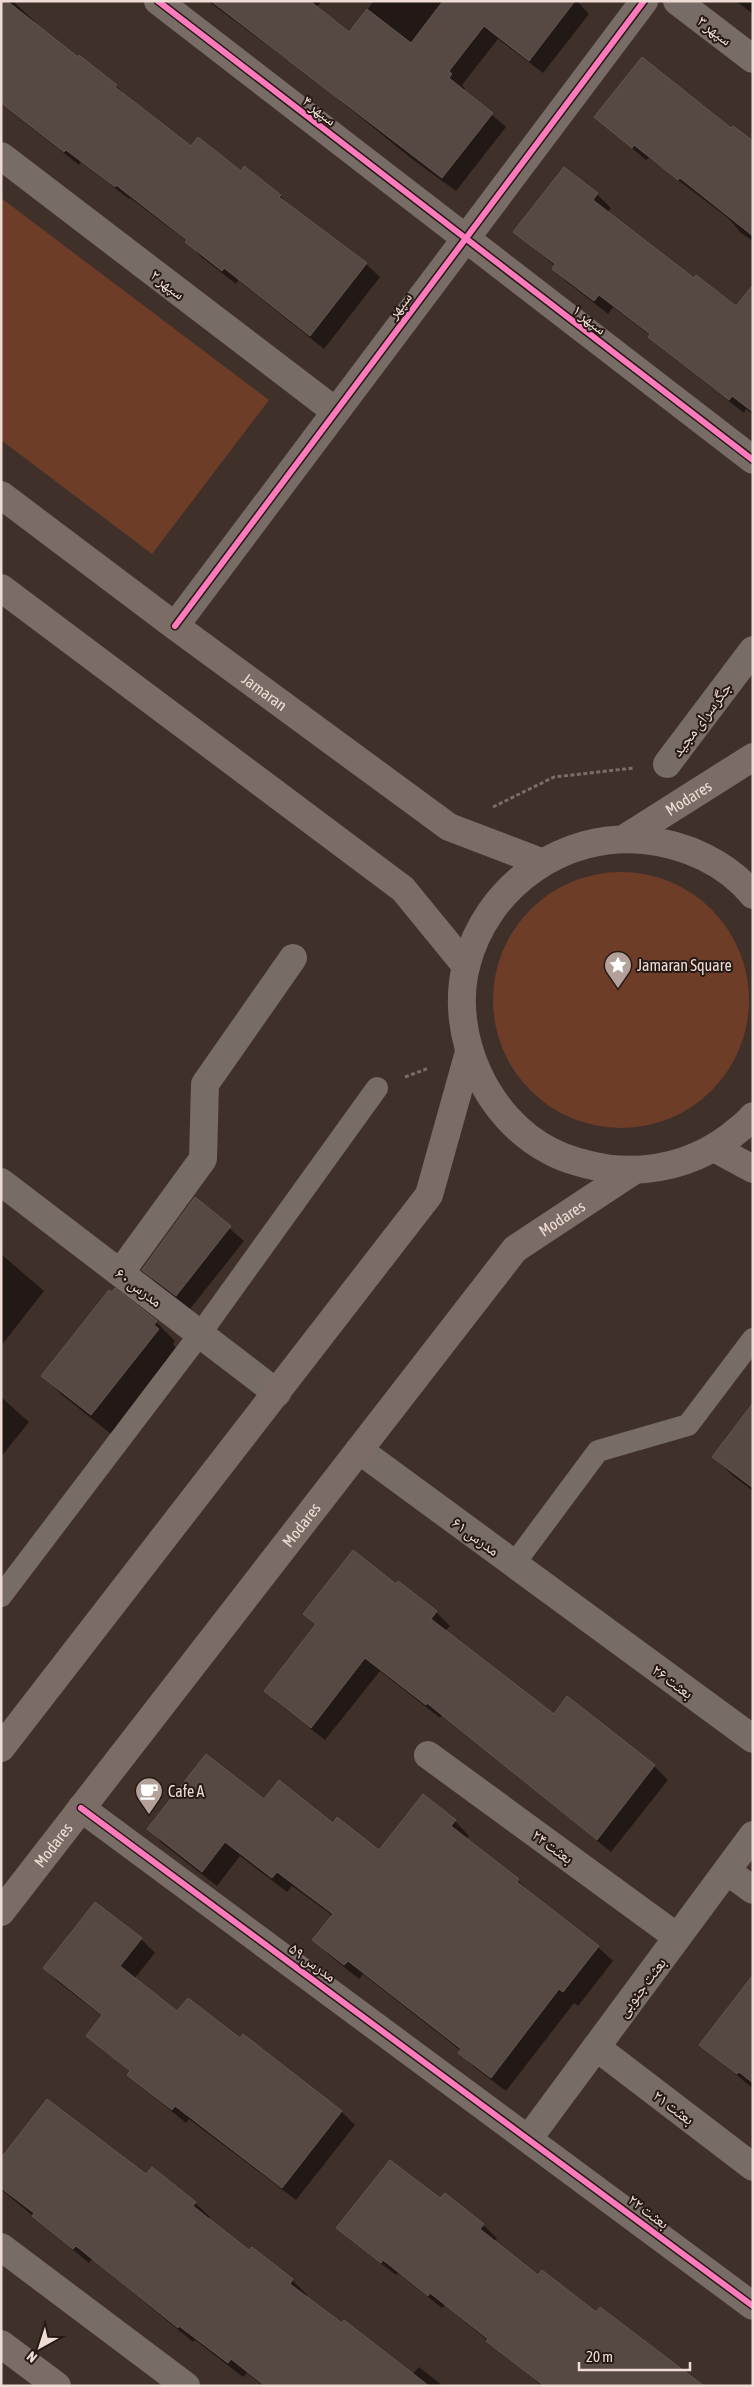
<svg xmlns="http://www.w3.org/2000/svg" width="754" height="2387" viewBox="0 0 754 2387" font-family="'Asap Condensed','Noto Naskh Arabic',sans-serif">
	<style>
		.green { fill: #6e3d28 }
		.shadow { fill: #0007 }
		.building { fill: #564944; stroke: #635651 }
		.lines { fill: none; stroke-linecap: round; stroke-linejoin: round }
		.path { stroke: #7a6d69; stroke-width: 3; stroke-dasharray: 4 2.5; stroke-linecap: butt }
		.lane { stroke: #776c66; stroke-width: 22 }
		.street { stroke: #776c66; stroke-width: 28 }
		.secondary { stroke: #7c6c66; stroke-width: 28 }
		.cycleway-casing { stroke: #261914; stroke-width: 9 }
		.cycleway { stroke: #fd7abc; stroke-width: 6 }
		.labels { text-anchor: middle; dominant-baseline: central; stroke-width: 4; stroke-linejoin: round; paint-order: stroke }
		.street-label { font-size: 16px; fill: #efdcd5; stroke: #261914 }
		.poi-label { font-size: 16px; fill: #efdcd5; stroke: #261914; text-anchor: start }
	</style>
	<rect width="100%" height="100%" fill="#40302a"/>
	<path class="green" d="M1 198 269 400 152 554 1 440Z
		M493 1000a128 128 0 1 1 256 0a128 128 0 1 1-256 0Z"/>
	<path class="shadow" d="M1 1H13L34 21 32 23 116 86 130 100 191 147 280 196 294 209 366 264 380 277 324 349 238 280 236 284 200 256 187 241 130 198 129 199 81 162 79 165 1 104Z
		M208 1H322L316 8 349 33 374 1H577L589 14 543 73 498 39 462 85 465 89 464 91 506 127 456 191 412 159 321 85Z
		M736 1H753V14Z
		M596 117 732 130 753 143V241L741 233 728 218 649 158 646 160Z
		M597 194 611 208 607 213 694 280 737 308 753 313V414L746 409 744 413 664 350 651 336 613 307 608 314 567 282 553 269 555 266 515 232Z
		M195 1199 244 1241 190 1309 157 1283 143 1270Z
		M1 1254 44 1291 1 1346Z
		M156 1322 175 1341 173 1344 177 1349 111 1434 62 1395 43 1376Z
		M1 1397 29 1422 1 1457Z
		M753 1405V1491L733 1476 714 1457Z
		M396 1586 436 1612 450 1626 445 1631 554 1716 654 1766 668 1780 611 1852 442 1715 440 1718 380 1671 325 1740 279 1704 265 1691 317 1625 305 1614Z
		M264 1801 333 1824 379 1852 455 1821 469 1836 466 1840 518 1880 532 1896 598 1947 613 1961 578 2006 574 2003 506 2091 474 2067 460 2053 461 2051 363 1974 359 1979 329 1955 314 1940 333 1916 292 1886 287 1892 240 1856 217 1886 163 1844 149 1829Z
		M95 1904 141 1939 155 1953 134 1979 178 2013 240 2040 244 2035 342 2112 355 2125 296 2200 189 2119 186 2123 143 2088 129 2075 131 2073 87 2036 102 2016 58 1982 44 1968Z
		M753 1977V2085L751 2087 700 2044Z
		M1 2160 146 2176 195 2203 210 2217 208 2220 249 2252 252 2248 292 2280 307 2295 306 2297 412 2375 419 2367 443 2386H263L247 2373 243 2377 195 2340 193 2342 92 2259 89 2263 3 2191 1 2189Z
		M440 2200 483 2225 497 2238 494 2242 538 2277 596 2314 700 2386H542L445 2305 442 2308 398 2273 396 2275 352 2241 338 2228Z"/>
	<path class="building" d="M1 1H7L78 57 79 55 117 85 115 87 191 146 198 137 241 171 244 166 281 195 279 197 367 263 310 336 224 268 222 271 185 242 187 240 116 185 115 187 66 150 64 152 1 103Z
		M211 1H310L349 32 367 9 411 43 443 1H575L529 61 484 26 449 71 452 74 449 78 493 113 442 178Z
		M642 57 731 128 733 126 753 141V236L680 178 678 180 634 145 632 148 594 117Z
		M564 167 598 193 593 200 694 278 696 275 736 306 753 285V412L732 396 729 400 648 337 650 334 599 295 594 301 552 269 555 264 513 232Z
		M195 1197 231 1226 176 1296 142 1270Z
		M115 1288 157 1321 154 1325 159 1329 91 1415 41 1376 109 1290 112 1292Z
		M753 1403V1488L712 1457Z
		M353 1550 396 1584 398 1581 437 1611 431 1619 554 1714 567 1696 655 1765 597 1840 427 1703 426 1705 365 1658 311 1728 264 1691 316 1624 303 1614Z
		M206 1754 264 1799 279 1780 333 1823 337 1817 379 1850 423 1794 456 1820 451 1826 519 1879 517 1882 599 1946 563 1992 559 1989 491 2078 458 2053 461 2049 348 1961 344 1965 312 1940 333 1914 277 1872 272 1878 225 1842 202 1872 147 1829Z
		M95 1902 142 1938 120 1966 177 2011 188 1998 240 2038 243 2034 342 2111 282 2188 175 2106 172 2110 127 2075 130 2071 86 2036 102 2015 43 1968Z
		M753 1975V2083L739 2072 737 2074 699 2045Z
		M47 2099 146 2174 152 2167 196 2202 193 2206 249 2250 252 2247 293 2279 290 2284 342 2323 344 2320 429 2386H265L231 2359 228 2363 179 2326 178 2328 76 2246 73 2249 32 2216 34 2213 1 2188V2158Z
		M390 2160 440 2198 445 2193 484 2224 480 2229 538 2275 542 2270 596 2312 600 2307 704 2386H544L486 2341 488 2339 430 2293 428 2296 383 2260 381 2263 336 2228Z"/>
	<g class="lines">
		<path class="path" d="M493 807 554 777 634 768
			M405 1077 429 1068"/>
		<path class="lane" d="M514 1564 598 1451 688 1425 753 1339
			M1 1596 200 1334 377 1088"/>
		<path class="street" d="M158 1 753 460
			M677 1 753 59
			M1 156 335 411
			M175 626C330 417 489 210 644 1
			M667 764 753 650
			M1 1182 277 1393
			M120 1273 203 1159 205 1084 293 958
			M359 1450 753 1739
			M428 1755 677 1937
			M81 1808 753 2306
			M727 1871 753 1890
			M596 2047 753 2167
			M529 2138 753 1835
			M1 2247 186 2386"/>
		<g class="secondary">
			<path id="s1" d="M1 495 175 626 449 827 541 862"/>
			<path d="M1 588 403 889 466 966"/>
			<path id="s2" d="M625 838 753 757"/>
			<path d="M753 895C727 863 685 844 644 840 563 832 486 886 466 966 449 1035 486 1118 550 1151 569 1161 590 1166 611 1169 656 1173 697 1162 732 1135 739 1129 747 1124 753 1116"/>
			<path d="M714 1148 753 1169"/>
			<path d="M1 1748 429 1195 469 1052"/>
			<path id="s3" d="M1 1912 515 1249 633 1171"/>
			<path d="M1 2344 57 2386"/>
		</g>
		<g class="cycleway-casing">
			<path id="cycleway" d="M158 1 753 460
				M175 626C330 417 489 210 644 1
				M81 1808 753 2306"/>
		</g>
		<use href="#cycleway" class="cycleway"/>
	</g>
	<defs>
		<g id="sight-pin" transform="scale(1.4375)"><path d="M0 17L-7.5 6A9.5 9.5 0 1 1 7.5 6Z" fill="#b2a099" stroke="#261914"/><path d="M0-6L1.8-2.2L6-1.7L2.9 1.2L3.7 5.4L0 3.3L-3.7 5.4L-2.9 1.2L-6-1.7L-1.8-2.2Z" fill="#fff"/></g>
		<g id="cafe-pin" transform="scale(1.4375)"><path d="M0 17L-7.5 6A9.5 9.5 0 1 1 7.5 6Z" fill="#b2a099" stroke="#261914"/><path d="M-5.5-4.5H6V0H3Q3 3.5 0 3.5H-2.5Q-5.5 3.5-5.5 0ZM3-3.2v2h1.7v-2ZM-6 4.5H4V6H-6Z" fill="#fff"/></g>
	</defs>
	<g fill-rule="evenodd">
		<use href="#sight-pin" x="618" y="965"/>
		<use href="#cafe-pin" x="149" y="1791"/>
	</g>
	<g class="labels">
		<g class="street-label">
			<text transform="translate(715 30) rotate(37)">سپهر ۳</text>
			<text transform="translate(320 110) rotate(38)">سپهر ۴</text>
			<text transform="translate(168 284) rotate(37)">سپهر ۲</text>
			<text transform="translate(399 305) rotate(-52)">سپهر</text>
			<text transform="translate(590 319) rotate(38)">سپهر ۱</text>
			<text stroke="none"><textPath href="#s1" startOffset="329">Jamaran</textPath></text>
			<text transform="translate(701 719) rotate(-53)">جگرسرای مجید</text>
			<text stroke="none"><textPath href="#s2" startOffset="75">Modares</textPath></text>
			<text stroke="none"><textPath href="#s3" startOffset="895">Modares</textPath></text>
			<text transform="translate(139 1287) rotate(37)">مدرس ۶۰</text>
			<text stroke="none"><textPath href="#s3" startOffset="490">Modares</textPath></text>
			<text transform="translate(476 1536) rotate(36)">مدرس ۶۱</text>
			<text transform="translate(673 1681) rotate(36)">بعثت ۲۶</text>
			<text stroke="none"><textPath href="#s3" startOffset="85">Modares</textPath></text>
			<text transform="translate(553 1846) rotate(36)">بعثت ۲۴</text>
			<text transform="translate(313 1962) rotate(36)">مدرس ۵۹</text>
			<text transform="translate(641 1987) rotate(-53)">بعثت جنوبی</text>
			<text transform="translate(674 2107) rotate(37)">بعثت ۲۱</text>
			<text transform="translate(649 2211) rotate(37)">بعثت ۲۲</text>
		</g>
		<g class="poi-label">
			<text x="637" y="965">Jamaran Square</text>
			<text x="168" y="1791">Cafe A</text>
		</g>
	</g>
	<rect width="754" height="2387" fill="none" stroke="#efdcd5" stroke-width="5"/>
	<g transform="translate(40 2347) rotate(219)" stroke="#261914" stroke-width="4" paint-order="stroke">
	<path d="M0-4L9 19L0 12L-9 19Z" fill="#efdcd5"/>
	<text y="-8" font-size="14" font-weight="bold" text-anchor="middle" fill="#efdcd5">N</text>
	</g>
	<path d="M579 2362v8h111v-8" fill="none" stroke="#efdcd5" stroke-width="2.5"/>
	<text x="586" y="2362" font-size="15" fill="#efdcd5" stroke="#261914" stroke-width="4" paint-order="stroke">20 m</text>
</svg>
